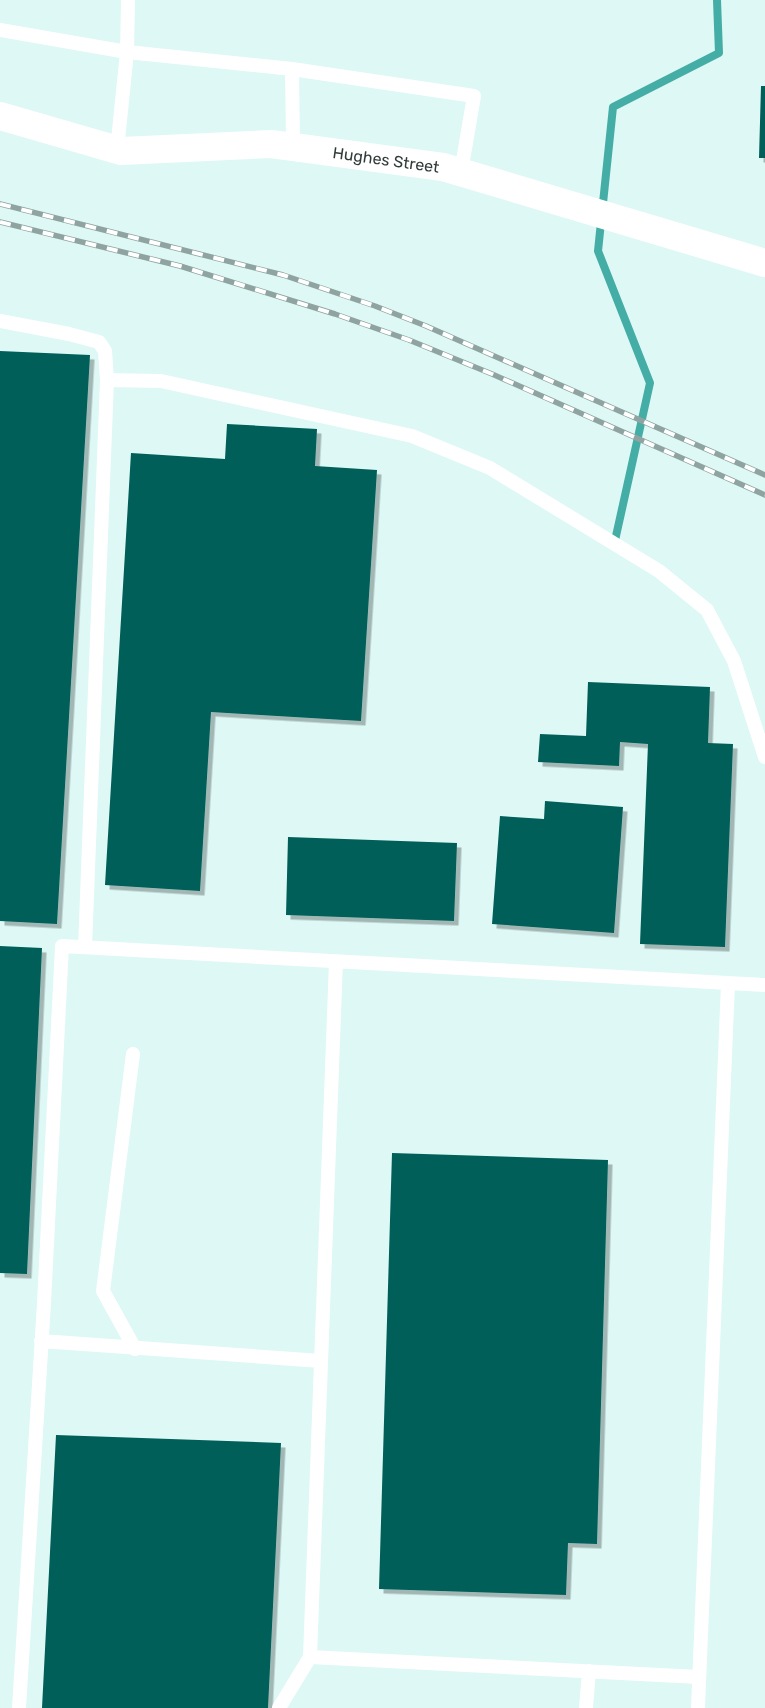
<svg xmlns="http://www.w3.org/2000/svg" width="765" height="1708" viewBox="0 0 765 1708" font-family="Rubik,sans-serif">
	<style>
		.lines { fill: none; stroke-linecap: round; stroke-linejoin: round }
		.stream { stroke: #44ada5; stroke-width: 8 }
		.building { fill: #065e59; filter: url(#shadow) }
		.lane { stroke: #fff; stroke-width: 14 }
		.street { stroke: #fff; stroke-width: 28 }
		.rail-casing { stroke: #8fa3a0; stroke-width: 5.5 }
		.rail { stroke: #fff; stroke-width: 4; stroke-dasharray: 11; stroke-linecap: butt }
		.labels { text-anchor: middle; dominant-baseline: central; stroke-width: 5; stroke-linejoin: round; paint-order: stroke }
		.street-label { font-size: 16px; fill: #323d3b; stroke: #fff }
	</style>
	<defs>
		<filter id="shadow"><feDropShadow dx="4.5" dy="4.5" stdDeviation="0" flood-color="#0004"/></filter>
	</defs>
	<rect width="100%" height="100%" fill="#ddf8f5"/>
	<g class="lines">
		<path class="stream" d="M614 545 650 383 598 251 613 107 719 53 717 0"/>
	</g>
	<path class="building" d="M761 86H765V158H759Z
		M0 351 90 355 57 924 0 921Z
		M227 424 317 429 315 466 377 470 361 721 211 712 200 891 105 885 131 453 225 459Z
		M588 682 710 687 708 743 733 744 725 947 640 944 648 744 620 742 619 766 538 762 540 734 586 736Z
		M545 801 623 807 614 933 492 924 500 816 544 819Z
		M288 837 457 843 454 921 286 915Z
		M0 946 42 948 27 1274 0 1273Z
		M392 1153 608 1160 597 1544 568 1543 566 1595 379 1589Z
		M56 1435 281 1443 268 1708H42Z"/>
	<g class="lines">
		<path class="lane" d="M128 0 127 52 292 69
			M0 30 127 52 117 150
			M293 146 292 69 474 96 461 172
			M0 321 69 334 99 342 105 351 107 380
			M85 947 107 380 161 381 412 436 490 468 659 571 707 610 734 661 765 757
			M336 961 310 1657 699 1677
			M133 1054 103 1291 135 1349
			M41 1341 321 1361
			M19 1708 44 1303 62 946 765 985
			M279 1708 310 1657
			M586 1708 589 1671
			M698 1708 728 983"/>
		<path class="street" d="M0 116 121 151 271 144 443 167 765 263"/>
		<g class="rail-casing">
			<path id="rail" d="M0 204 283 275 375 306 426 326 765 475
				M0 222 180 266 335 314 409 340 492 374 765 495"/>
		</g>
		<use href="#rail" class="rail"/>
	</g>
	<g class="labels">
		<g class="street-label">
			<text transform="translate(386 160) rotate(8)">Hughes Street</text>
		</g>
	</g>
</svg>
